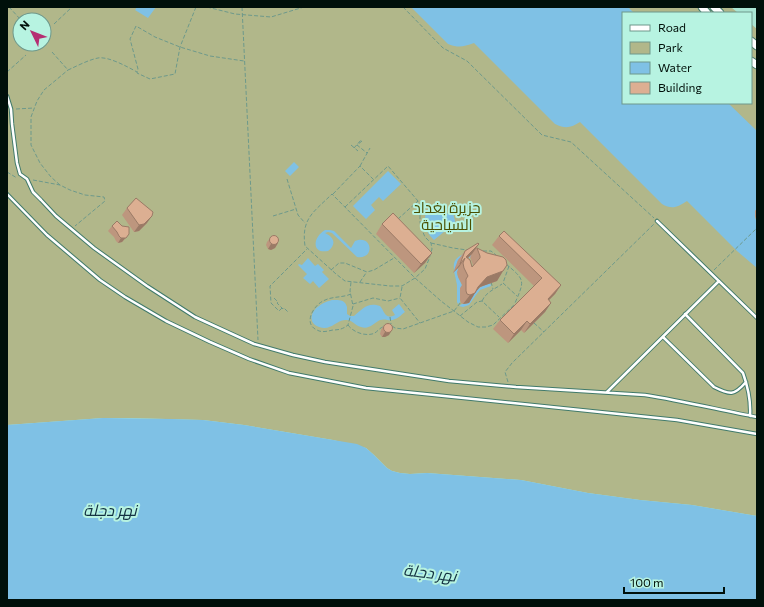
<svg xmlns="http://www.w3.org/2000/svg" width="764" height="607" viewBox="0 0 764 607" font-family="Commissioner,Cairo,sans-serif">
	<style>
		.green { fill: #b1b78a; fill-rule: evenodd }
		.water { fill: #7fc1e5 }
		.lines { fill: none; stroke-linecap: round; stroke-linejoin: round }
		.lane-casing { stroke: #417a6b; stroke-width: 4.5 }
		.secondary-casing { stroke: #417a6b; stroke-width: 9 }
		.path { stroke: #6d998b; stroke-width: 1; stroke-dasharray: 4 2; stroke-linecap: butt }
		.lane { stroke: #fff; stroke-width: 2.5 }
		.secondary { stroke: #fff; stroke-width: 7 }
		.wall { fill: #bd967e; fill-rule: evenodd }
		.shaded-wall { fill: #9a7a66 }
		.building { fill: #dcaf92; stroke: #9a7a66 }
		.labels { text-anchor: middle; dominant-baseline: central; stroke-width: 4; stroke-linejoin: round; paint-order: stroke }
		.park-label { font-size: 15px; fill: #4a4f00; stroke: #b7f3e1 }
		.water-label { font-size: 16px; font-style: italic; fill: #123040; stroke: #b7f3e1 }
	</style>
	<rect width="100%" height="100%" fill="#aae6d4"/>
	<path class="green" d="M7 7H731L738 13H623V103H751V24L757 29V516L692 505 640 500 588 493 521 480 427 473 410 474 400 473 392 471 387 468 374 455 366 448 333 440 244 425 203 420 129 418H103L7 425ZM20 20H44V44H20Z"/>
	<path class="water" d="M137 7H156L148 18 135 10Z
		M411 7H628L634 13H623V103H728L757 131V207C755 212 754 217 757 222V268L737 251 687 201C678 207 672 210 662 204L580 122C570 128 566 129 555 124L474 43C463 47 459 48 448 44Z
		M294 162 299 167 290 176 285 171Z
		M388 171 401 184 383 201 379 197 371 205 375 210 366 219 353 206Z
		M426 213 440 214 453 213 456 225 445 231 434 240C426 233 423 223 426 213Z
		M325 230H330L334 231 351 248 355 241C373 234 375 260 357 257L332 233 328 232 325 233C334 237 337 244 328 251 312 254 312 238 325 230Z
		M464 254H470L478 259 465 257 460 258 457 262 458 270 457 274 462 285 460 300V302L458 304 457 302C457 296 457 290 457 285 455 272 448 260 464 254Z
		M308 258 315 266 318 264 324 270 322 272 329 279 319 288 313 281 310 284 303 278 312 269 307 274 298 265 299 264 302 265Z
		M490 283 491 286 480 290 476 295 469 305 463 307 459 306 462 304H463L468 303C476 291 474 289 490 283Z
		M332 300C338 300 345 299 347 307 347 309 347 311 347 314L350 316H354C363 309 367 302 380 306 385 312 385 320 395 315L392 310 399 304 405 312C402 314 399 318 395 319 390 322 386 318 380 320 374 323 369 330 361 327 354 325 352 319 345 320 335 321 331 331 319 327 316 326 313 324 312 321 309 310 323 302 332 300Z
		M103 418 172 419 203 420 244 425 357 444 366 448 374 455 387 468 392 471 400 473 410 474 427 473 521 480 588 493 640 500 692 505 757 516V600H7V425Z"/>
	<g class="lines">
		<g class="lane-casing">
			<path id="lane" d="M7 96 11 109 12 124 17 163 20 174 27 179 33 192 41 200 56 216 94 248 147 286 195 317 254 344 293 355 325 362 449 381 516 387 645 395C683 401 720 410 757 417
				M7 194 47 235 100 280 125 297 166 321 210 342 249 359 289 373 366 388 677 420 757 434
				M657 221 757 318
				M685 314 743 373C748 387 751 401 750 416
				M663 337 714 387C730 395 734 396 746 382
				M607 392 719 281"/>
		</g>
		<g class="secondary-casing">
			<path id="secondary" d="M702 7 707 13
				M714 7 720 13
				M751 41 757 46
				M751 61 757 65"/>
		</g>
		<path class="path" d="M9 7 21 20
			M196 7 180 47 175 74 150 79 137 73 138 69 130 39 136 26 155 37 180 47 210 56 244 61
			M207 7 235 14 271 17 304 7
			M242 7 258 340
			M403 7 443 48 467 61 542 135 571 142 654 218
			M54 24 72 7
			M52 52 68 70C77 66 88 60 98 58 108 56 128 67 137 72
			M7 72 26 55
			M16 109 34 108
			M351 145 358 151
			M354 148 361 140 362 141 357 145 367 153
			M360 166 370 148
			M7 172 17 178
			M287 179 298 215 305 223
			M33 180 60 185 70 190 85 195 104 197 105 201 75 226
			M60 185 51 177 40 163 31 145V117L37 101 44 90 68 70
			M333 194 360 166 373 179
			M345 207 388 166 418 201 420 207V222L422 230 425 237 431 243 432 249 429 259 425 269 415 278 402 286H390L345 281 336 274 305 246C301 218 314 212 332 194L411 274 415 278 441 301 468 322 478 327H486L493 325 515 304
			M273 216 296 209
			M398 219 418 201
			M431 243 453 248 467 250
			M483 251H491L496 255
			M506 264C525 280 525 280 515 303
			M509 266 503 283 517 296
			M331 270 339 263H345L367 272 374 270 394 258
			M714 270 757 228
			M360 282 366 273
			M491 282 493 289
			M402 287 400 298 420 323
			M351 294C342 298 332 296 323 301 313 306 303 324 317 330 322 333 328 331 333 330 339 330 343 329 348 325L353 306 350 291 351 282
			M274 298 278 302 277 303 283 309 284 308 288 312
			M482 301C486 292 495 289 502 284
			M353 304 373 298 388 301 400 298
			M282 308 279 311 271 303 270 286 307 249
			M460 316 477 302 482 301 499 317
			M390 317 391 324
			M534 323 544 332
			M348 325C353 332 364 336 372 334 377 333 379 328 383 327
			M392 326 395 328 403 329 454 311 461 302
			M508 382 505 372 512 363 654 224"/>
		<use href="#lane" class="lane"/>
		<use href="#secondary" class="secondary"/>
	</g>
	<path class="wall" d="M127 208 147 223 139 231 134 232 122 215Z
		M757 208V222L755 216V211Z
		M382 224 432 253 425 263 414 273 376 234Z
		M112 226 129 234 122 242 118 243 116 241 114 237 108 231Z
		M499 236 561 285 555 294 549 300 551 303 545 312 524 333 521 330 508 343 493 329 500 320 534 286 492 245Z
		M271 237 278 243 275 248 271 250 268 249 266 245 267 242Z
		M477 248 503 271 497 281 480 287 476 291 469 303 463 304 461 303 460 300V288L462 285 458 277 457 272 459 267 453 273 458 260 465 251ZM472 254 470 257 473 265 472 267 468 258Z
		M384 325 389 335 385 337H382L380 334 381 330Z"/>
	<path class="shaded-wall" d="M152 216 147 223 139 231 134 232 139 225Z
		M129 234 122 242 118 243 121 238Z
		M278 243 275 248 271 250 268 249 271 244Z
		M479 244 472 254 464 262 466 257Z
		M432 253 425 263 414 273 421 264Z
		M465 258 459 267 453 273 460 264Z
		M503 271 497 281 480 287 474 294 475 293 469 303 463 304 470 295 487 277Z
		M561 285 555 294 541 308 548 299Z
		M551 303 545 312 524 333 530 324Z
		M527 321 521 330 508 343 514 334Z
		M392 330 389 335 385 337H382L385 332Z"/>
	<path class="building" d="M136 198 153 212 152 216 144 224 139 225 127 208Z
		M393 213 432 253 421 264 382 224Z
		M117 221 122 226 129 227V234L126 238H121L119 236 117 232 112 226Z
		M504 231 561 285 548 299 551 303 530 324 527 321 514 334 500 320 542 278 499 236Z
		M269.5 240a4.5 4.5 0 1 1 9 0a4.5 4.5 0 1 1-9 0Z
		M478 243 479 244 466 257 470 260 472 267 480 258V256L477 248 487 253 503 257 506 260 507 265 503 271 487 277 478 287 475 293 470 295 467 294 466 291V279L468 276 464 268 463 263 465 258 460 264 465 251Z
		M383.5 328a4.5 4.5 0 1 1 9 0a4.5 4.5 0 1 1-9 0Z"/>
	<g class="labels">
		<g class="park-label">
			<text x="447" y="207">جزيرة بغداد<tspan x="447" dy="17">السياحية</tspan></text>
		</g>
		<g class="water-label">
			<text x="110" y="509">نهر دجلة</text>
			<text transform="translate(430 572) rotate(7)">نهر دجلة</text>
		</g>
	</g>
	<rect width="764" height="607" fill="none" stroke="#00100a" stroke-width="16"/>
	<rect x="622" y="12" width="130" height="92" fill="#b7f3e1" stroke="#6e988b"/>
	<rect x="630" y="25" width="20" height="6" fill="#ffffff" stroke="#6e988b"/>
	<text x="658" y="32" font-size="12" fill="#00100a">Road</text>
	<rect x="630" y="42" width="20" height="12" fill="#b1b78a" stroke="#6e988b"/>
	<text x="658" y="52" font-size="12" fill="#00100a">Park</text>
	<rect x="630" y="62" width="20" height="12" fill="#7fc1e5" stroke="#6e988b"/>
	<text x="658" y="72" font-size="12" fill="#00100a">Water</text>
	<rect x="630" y="82" width="20" height="12" fill="#dcaf92" stroke="#6e988b"/>
	<text x="658" y="92" font-size="12" fill="#00100a">Building</text>
	<g transform="translate(32 32) rotate(313)"><circle r="19" fill="#b7f3e1" stroke="#6e988b"/>
	<path d="M0-3L7 15L0 10L-7 15Z" fill="#b52f72"/>
	<text y="-6" font-size="11" font-weight="bold" text-anchor="middle" fill="#00100a">N</text>
	</g>
	<path d="M624 587v6h100v-6" fill="none" stroke="#00100a" stroke-width="2"/>
	<text x="630" y="587" font-size="12" fill="#00100a" stroke="#b7f3e1" stroke-width="3" paint-order="stroke">100 m</text>
</svg>
